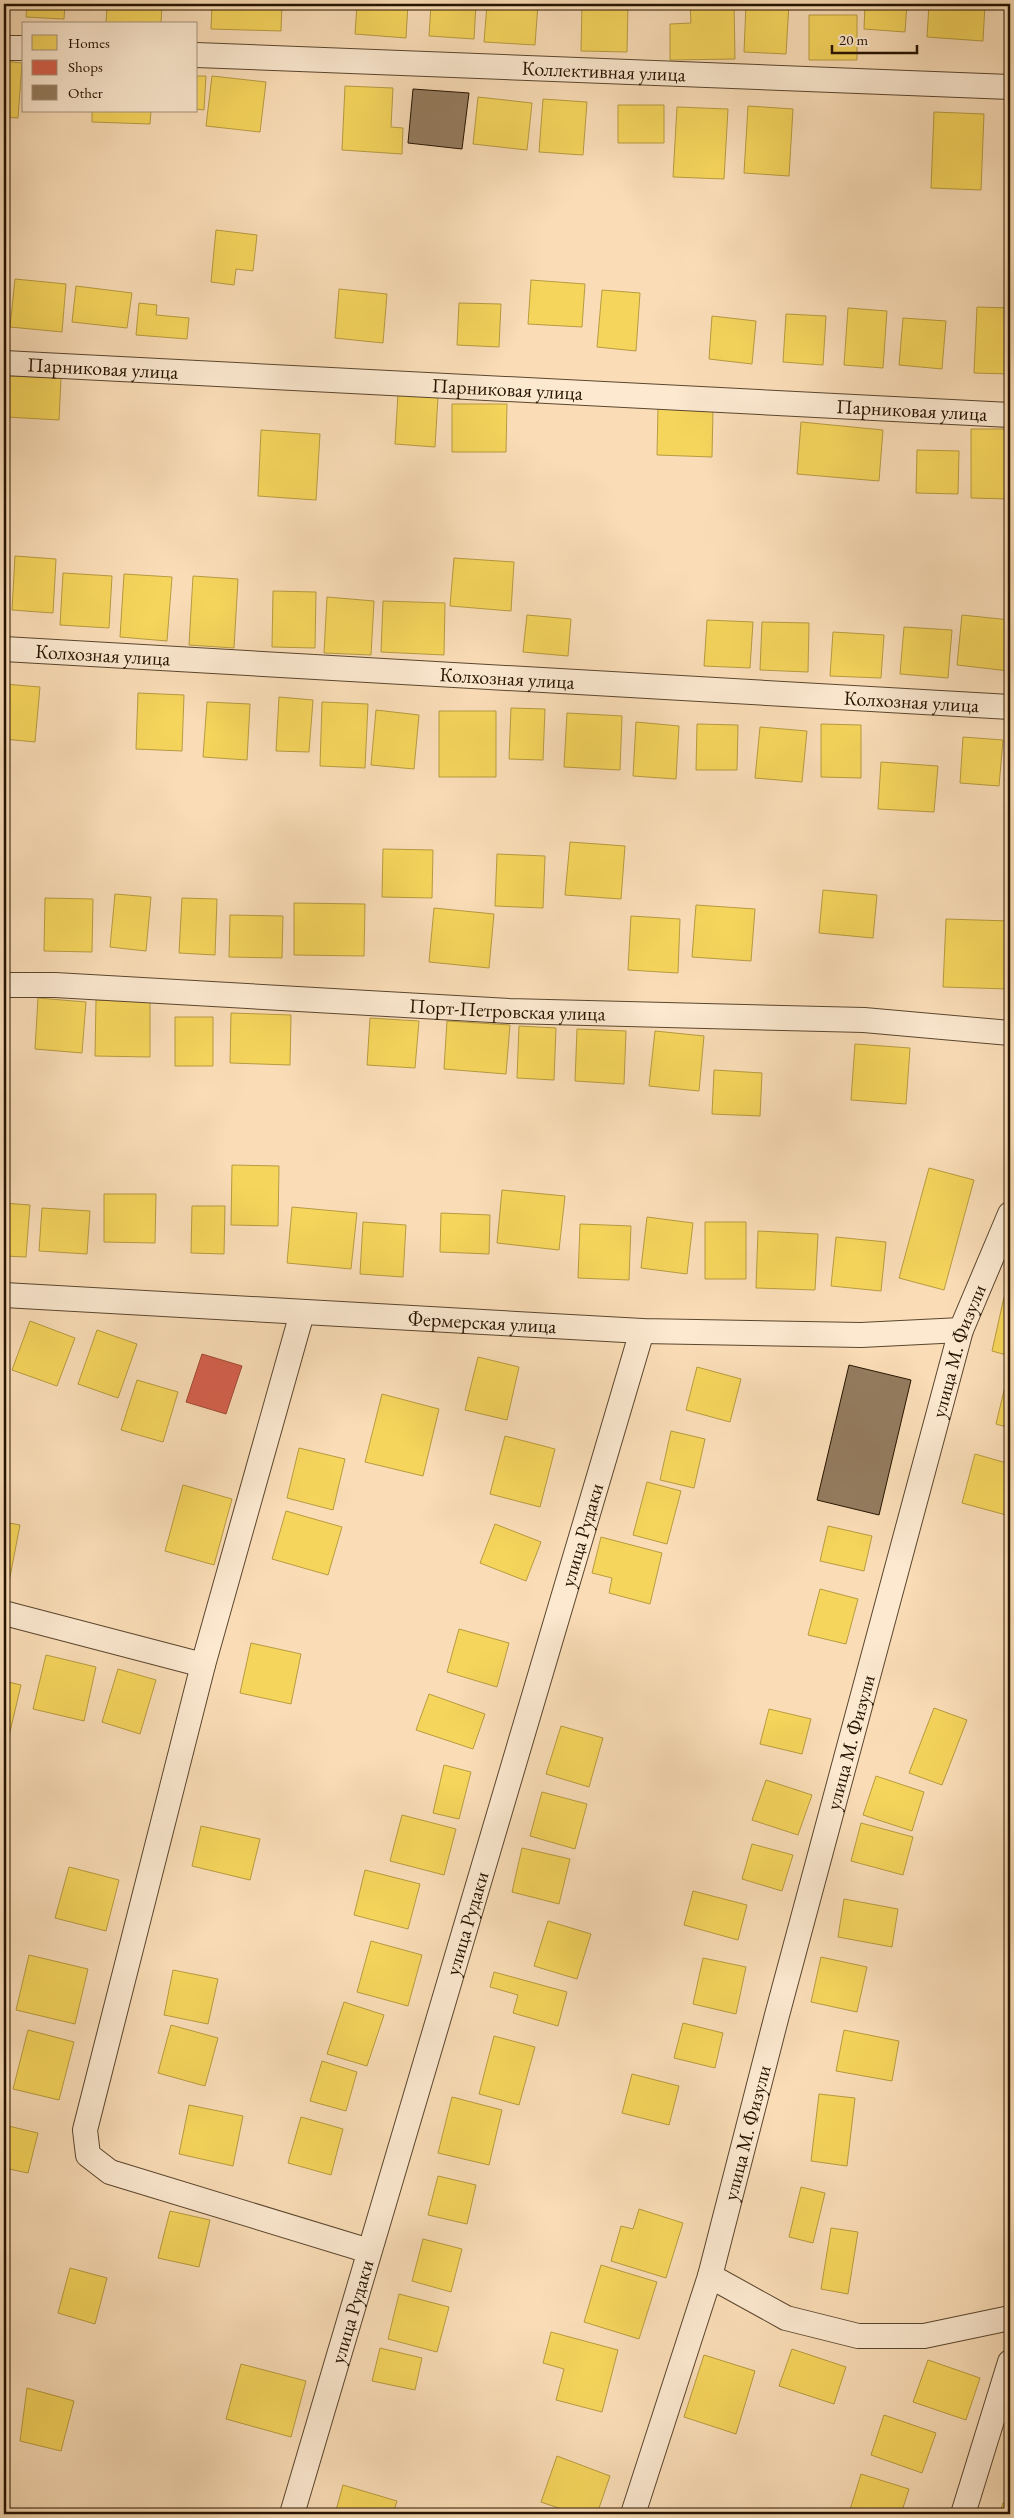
<svg xmlns="http://www.w3.org/2000/svg" width="1014" height="2518" viewBox="0 0 1014 2518" font-family="'EB Garamond',serif">
	<style>
		.homes { fill: #f6d55c; stroke: #b89b40 }
		.shops { fill: #d6604d; stroke: #a14936 }
		.building { fill: #947c5f; stroke: #261300 }
		.lines { fill: none; stroke-linecap: round; stroke-linejoin: round }
		.street-casing { stroke: #5b462e; stroke-width: 26 }
		.street { stroke: #fce9d0; stroke-width: 24 }
		.labels { text-anchor: middle; dominant-baseline: central; stroke-width: 5; stroke-linejoin: round; paint-order: stroke }
		.street-label { font-size: 20px; fill: #261300; stroke: #fce9d0 }
	</style>
	<rect width="100%" height="100%" fill="#faddb7"/>
	<filter id="stains"><feTurbulence type="fractalNoise" baseFrequency=".004" numOctaves="4"/><feColorMatrix values="0 0 0 0 .2 0 0 0 0 .09 0 0 0 0 .02 0 0 0 .5 -.17"/></filter>
	<radialGradient id="worn" r=".72"><stop offset=".6" stop-color="#630" stop-opacity="0"/><stop offset="1" stop-color="#630" stop-opacity=".3"/></radialGradient>
	<path class="homes" d="M27 4H65L64 19 26 17Z
		M107 4H162L161 24H106Z
		M212 4H282L281 31 211 29Z
		M357 4H408L406 38 355 34Z
		M431 4H476L474 39 429 36Z
		M487 4H538L535 45 484 42Z
		M582 4H628L627 52 581 51Z
		M690 4H734L735 59 670 60V24L691 23Z
		M746 4H789L786 54 744 52Z
		M865 4H907L905 32 864 29Z
		M929 4H985L983 41 927 37Z
		M809 15H857V60H809Z
		M4 61 22 63 18 118 4 117Z
		M196 76H206L204 110 196 109Z
		M212 76 266 82 260 132 206 126Z
		M345 86 393 88 391 127 403 128 402 154 342 150Z
		M478 97 532 103 527 150 473 144Z
		M543 99 587 102 583 155 539 152Z
		M618 105H664V143H618Z
		M748 106 793 109 789 176 744 173Z
		M677 107 728 109 724 179 673 177Z
		M92 111H151L150 124 92 122Z
		M934 112 984 114 981 190 931 188Z
		M216 230 257 235 253 271 236 269 234 285 211 282Z
		M15 279 66 284 62 332 10 327Z
		M531 280 585 284 582 327 528 324Z
		M76 286 132 293 127 328 72 322Z
		M339 289 387 294 383 343 335 338Z
		M602 290 640 293 636 351 597 347Z
		M139 303 157 305 156 315 189 318 187 339 136 335Z
		M459 303 501 304 499 347 457 345Z
		M977 307 1010 308V374L974 373Z
		M848 308 887 311 883 368 844 365Z
		M786 314 826 316 823 365 783 362Z
		M712 316 756 321 752 364 709 359Z
		M903 318 946 321 942 369 899 365Z
		M9 376 61 378 59 420 7 417Z
		M398 394 438 397 435 447 395 444Z
		M452 404H507L506 452H452Z
		M658 407 713 408 712 457 657 455Z
		M801 422 883 430 879 481 797 474Z
		M971 429H1010V499L971 498Z
		M261 430 320 434 316 500 258 496Z
		M917 450 959 451 958 494 916 493Z
		M15 556 56 559 53 613 12 610Z
		M454 558 514 562 511 611 450 606Z
		M63 573 112 576 109 628 60 625Z
		M124 574 172 577 167 641 120 637Z
		M193 576 238 579 234 648 189 645Z
		M273 591 316 592 315 648 272 647Z
		M327 597 374 601 371 655 324 653Z
		M383 601 445 603 444 655 381 652Z
		M527 615 571 619 568 656 523 652Z
		M962 615 1010 620 1009 671 957 665Z
		M707 620 753 622 750 668 704 666Z
		M762 622 809 623 808 672 760 670Z
		M904 627 952 630 948 678 900 674Z
		M833 632 884 635 881 678 830 676Z
		M4 684 40 687 35 742 4 739Z
		M138 693 184 695 182 751 136 749Z
		M279 697 313 700 309 752 276 751Z
		M207 702 250 704 247 760 203 757Z
		M322 702 368 704 365 768 320 766Z
		M511 708 545 709 543 760 509 759Z
		M376 710 419 715 414 769 371 765Z
		M439 711H496V777H439Z
		M567 713 622 716 620 770 564 767Z
		M636 722 679 726 676 779 633 776Z
		M697 724 738 725 737 770H696Z
		M821 724 861 725V778L821 777Z
		M760 727 807 731 802 782 755 778Z
		M963 737 1003 740 999 786 960 783Z
		M881 762 938 766 934 812 878 809Z
		M570 842 625 846 621 899 565 895Z
		M383 849 433 850 432 898 382 897Z
		M497 854 545 856 543 908 495 906Z
		M823 890 877 895 873 938 819 933Z
		M115 894 151 897 146 951 110 947Z
		M45 898 93 899 92 952 44 951Z
		M182 898 217 899 215 955 179 953Z
		M294 903 365 904 364 956 294 955Z
		M696 905 755 909 751 961 692 957Z
		M434 908 494 914 489 968 429 962Z
		M230 915 283 916 282 958 229 957Z
		M631 916 680 919 678 973 628 970Z
		M946 919 1010 921V989L943 987Z
		M38 998 86 1002 82 1053 35 1049Z
		M96 1000 150 1002V1057L95 1056Z
		M231 1013 291 1015 290 1065 230 1063Z
		M175 1017H213V1066H175Z
		M370 1018 419 1021 415 1068 367 1065Z
		M447 1021 510 1025 506 1074 444 1069Z
		M519 1026 556 1028 554 1080 517 1078Z
		M577 1029 626 1031 624 1084 575 1081Z
		M655 1031 704 1036 699 1091 649 1086Z
		M855 1044 910 1048 906 1104 851 1100Z
		M714 1070 762 1073 760 1116 712 1114Z
		M232 1165 279 1166 278 1226 231 1225Z
		M929 1168 974 1180 944 1290 899 1278Z
		M502 1190 565 1196 559 1250 497 1243Z
		M104 1194H156L155 1243 104 1242Z
		M4 1203 30 1205 26 1257 4 1256Z
		M192 1206H225L224 1254 191 1253Z
		M292 1207 357 1213 351 1269 287 1263Z
		M42 1208 90 1211 87 1254 39 1251Z
		M441 1213 490 1215 489 1254 440 1252Z
		M647 1217 693 1223 687 1274 641 1268Z
		M363 1222 406 1225 403 1277 360 1274Z
		M705 1222H746V1279H705Z
		M580 1224 631 1226 629 1280 578 1278Z
		M758 1231 818 1234 815 1290 756 1288Z
		M836 1237 886 1242 881 1291 831 1286Z
		M1004 1297 1010 1298V1356L992 1351Z
		M30 1321 75 1338 57 1386 12 1370Z
		M97 1330 137 1344 118 1398 78 1384Z
		M478 1357 519 1367 507 1420 465 1410Z
		M697 1367 741 1379 730 1422 686 1410Z
		M137 1380 178 1392 163 1442 121 1430Z
		M1006 1382 1010 1383V1428L996 1424Z
		M382 1394 439 1409 423 1476 365 1462Z
		M671 1431 705 1439 694 1488 660 1480Z
		M505 1436 555 1449 540 1507 490 1494Z
		M299 1448 345 1459 333 1510 287 1498Z
		M975 1454 1010 1464V1501L1006 1515 962 1503Z
		M647 1482 681 1491 667 1544 633 1535Z
		M183 1485 232 1499 214 1565 165 1551Z
		M286 1511 342 1527 328 1575 272 1559Z
		M4 1522 20 1525 9 1582 4 1581Z
		M495 1524 541 1542 526 1581 480 1563Z
		M828 1526 872 1536 864 1571 820 1561Z
		M601 1537 662 1553 650 1604 609 1593 612 1578 592 1573Z
		M820 1589 858 1599 846 1644 808 1635Z
		M459 1629 509 1643 497 1687 447 1672Z
		M251 1643 301 1654 291 1704 240 1693Z
		M46 1655 96 1667 84 1721 33 1709Z
		M118 1669 156 1680 140 1734 102 1722Z
		M4 1681 21 1685 9 1736 4 1735Z
		M429 1694 485 1714 473 1749 416 1730Z
		M934 1708 967 1720 942 1785 909 1773Z
		M769 1709 811 1719 802 1754 760 1744Z
		M561 1726 603 1738 589 1787 546 1774Z
		M444 1765 471 1772 459 1819 433 1813Z
		M876 1776 924 1792 912 1831 863 1815Z
		M766 1780 812 1795 798 1835 752 1820Z
		M542 1792 587 1804 575 1849 530 1836Z
		M402 1815 456 1829 444 1875 390 1861Z
		M861 1823 913 1837 903 1875 851 1861Z
		M201 1826 260 1839 250 1880 192 1866Z
		M752 1844 793 1855 782 1891 742 1879Z
		M522 1848 570 1859 559 1904 512 1892Z
		M69 1867 119 1880 106 1931 55 1918Z
		M365 1870 420 1884 408 1929 354 1915Z
		M693 1891 747 1905 738 1940 684 1925Z
		M844 1899 898 1909 892 1947 838 1937Z
		M548 1921 591 1934 577 1979 534 1966Z
		M371 1941 422 1955 408 2006 357 1992Z
		M29 1955 88 1969 75 2024 16 2010Z
		M821 1957 867 1967 857 2012 811 2002Z
		M703 1958 746 1967 736 2014 693 2004Z
		M173 1970 218 1979 208 2024 164 2015Z
		M494 1972 567 1992 558 2026 513 2013 518 1995 490 1987Z
		M344 2002 384 2015 367 2066 327 2054Z
		M683 2023 723 2033 715 2068 674 2058Z
		M171 2025 218 2038 205 2086 158 2073Z
		M28 2030 74 2042 59 2100 13 2089Z
		M844 2030 899 2041 892 2081 836 2071Z
		M494 2036 535 2047 519 2105 479 2094Z
		M322 2061 357 2072 346 2111 310 2101Z
		M632 2074 679 2086 669 2125 622 2113Z
		M819 2094 855 2098 847 2166 811 2161Z
		M452 2097 502 2110 489 2165 438 2153Z
		M189 2105 243 2116 233 2166 179 2154Z
		M301 2117 343 2129 331 2175 288 2163Z
		M4 2125 38 2133 28 2173 4 2168Z
		M438 2176 476 2185 467 2224 428 2215Z
		M801 2187 825 2193 813 2243 789 2237Z
		M639 2209 683 2223 666 2278 611 2261 621 2226 633 2229Z
		M170 2211 210 2220 199 2267 158 2258Z
		M831 2228 858 2232 848 2294 821 2289Z
		M423 2239 462 2249 451 2292 412 2281Z
		M601 2265 657 2282 639 2339 584 2322Z
		M70 2268 107 2278 95 2324 58 2313Z
		M399 2294 449 2307 437 2352 388 2339Z
		M551 2332 618 2350 602 2412 556 2400 564 2369 543 2363Z
		M380 2348 422 2358 415 2390 372 2381Z
		M792 2349 846 2367 834 2404 779 2386Z
		M704 2355 755 2371 736 2434 684 2417Z
		M928 2360 980 2378 966 2420 913 2402Z
		M241 2364 306 2381 291 2437 226 2419Z
		M27 2388 74 2401 61 2451 20 2441Z
		M884 2415 936 2433 922 2473 871 2455Z
		M557 2456 610 2476 597 2514H576L541 2502Z
		M861 2474 909 2489 901 2514 849 2513Z
		M343 2485 397 2501 393 2514H335Z
		M1003 2503 1010 2505V2514H999Z"/>
	<path class="shops" d="M202 1354 242 1366 226 1414 186 1402Z"/>
	<path class="building" d="M413 89 469 93 462 149 408 143Z
		M849 1365 911 1380 879 1515 817 1500Z"/>
	<g class="lines">
		<g class="street-casing">
			<g id="street">
				<path d="M4 48H24"/>
				<path id="s1" d="M196 55 1010 87"/>
				<path id="s2" d="M4 363 1010 415"/>
				<path id="s3" d="M4 649 1010 707"/>
				<path id="s4" d="M4 985H55L509 1011 864 1020 1010 1033"/>
				<path id="s5" d="M4 1295 642 1331 861 1335 961 1330"/>
				<path d="M302 1313 203 1665 85 2130 88 2155 110 2172 369 2251"/>
				<path d="M4 1613 203 1665"/>
				<path d="M710 2276 786 2318 858 2336H924L1010 2318"/>
				<path id="s6" d="M292 2514 642 1331"/>
				<path id="s7" d="M633 2514 710 2276 777 2015 961 1330 1010 1214"/>
				<path d="M963 2514 1010 2362"/>
			</g>
		</g>
		<use href="#street" class="street"/>
	</g>
	<g class="labels">
		<g class="street-label">
			<text stroke="none"><textPath href="#s1" startOffset="408">Коллективная улица</textPath></text>
			<text stroke="none"><textPath href="#s2" startOffset="99">Парниковая улица</textPath></text>
			<text stroke="none"><textPath href="#s2" startOffset="504">Парниковая улица</textPath></text>
			<text stroke="none"><textPath href="#s2" startOffset="909">Парниковая улица</textPath></text>
			<text stroke="none"><textPath href="#s3" startOffset="99">Колхозная улица</textPath></text>
			<text stroke="none"><textPath href="#s3" startOffset="504">Колхозная улица</textPath></text>
			<text stroke="none"><textPath href="#s3" startOffset="909">Колхозная улица</textPath></text>
			<text stroke="none"><textPath href="#s4" startOffset="504">Порт-Петровская улица</textPath></text>
			<text stroke="none"><textPath href="#s5" startOffset="479">Фермерская улица</textPath></text>
			<text stroke="none"><textPath href="#s7" startOffset="1208">улица М. Физули</textPath></text>
			<text stroke="none"><textPath href="#s6" startOffset="1021">улица Рудаки</textPath></text>
			<text stroke="none"><textPath href="#s7" startOffset="802">улица М. Физули</textPath></text>
			<text stroke="none"><textPath href="#s6" startOffset="616">улица Рудаки</textPath></text>
			<text stroke="none"><textPath href="#s7" startOffset="398">улица М. Физули</textPath></text>
			<text stroke="none"><textPath href="#s6" startOffset="211">улица Рудаки</textPath></text>
		</g>
	</g>
	<rect width="1014" height="2518" fill="none" stroke="#faddb7" stroke-width="20"/>
	<rect x="5" y="5" width="1004" height="2508" fill="none" stroke="#261300" stroke-width="2.5"/>
	<rect x="10" y="10" width="994" height="2498" fill="none" stroke="#261300"/>
	<rect x="22" y="22" width="175" height="90" fill="#fce9d0" stroke="#a6937d"/>
	<rect x="32" y="35" width="25" height="15" fill="#f6d55c" stroke="#a6937d"/>
	<text x="68" y="48" font-size="15" fill="#261300">Homes</text>
	<rect x="32" y="60" width="25" height="15" fill="#d6604d" stroke="#a6937d"/>
	<text x="68" y="72" font-size="15" fill="#261300">Shops</text>
	<rect x="32" y="85" width="25" height="15" fill="#947c5f" stroke="#a6937d"/>
	<text x="68" y="98" font-size="15" fill="#261300">Other</text>
	<path d="M832 45v8h85v-8" fill="none" stroke="#261300" stroke-width="2.5"/>
	<text x="839" y="45" font-size="15" fill="#261300" stroke="#fce9d0" stroke-width="4" paint-order="stroke">20 m</text>
	<rect width="100%" height="100%" filter="url(#stains)"/>
	<rect width="100%" height="100%" fill="url(#worn)"/>
</svg>
